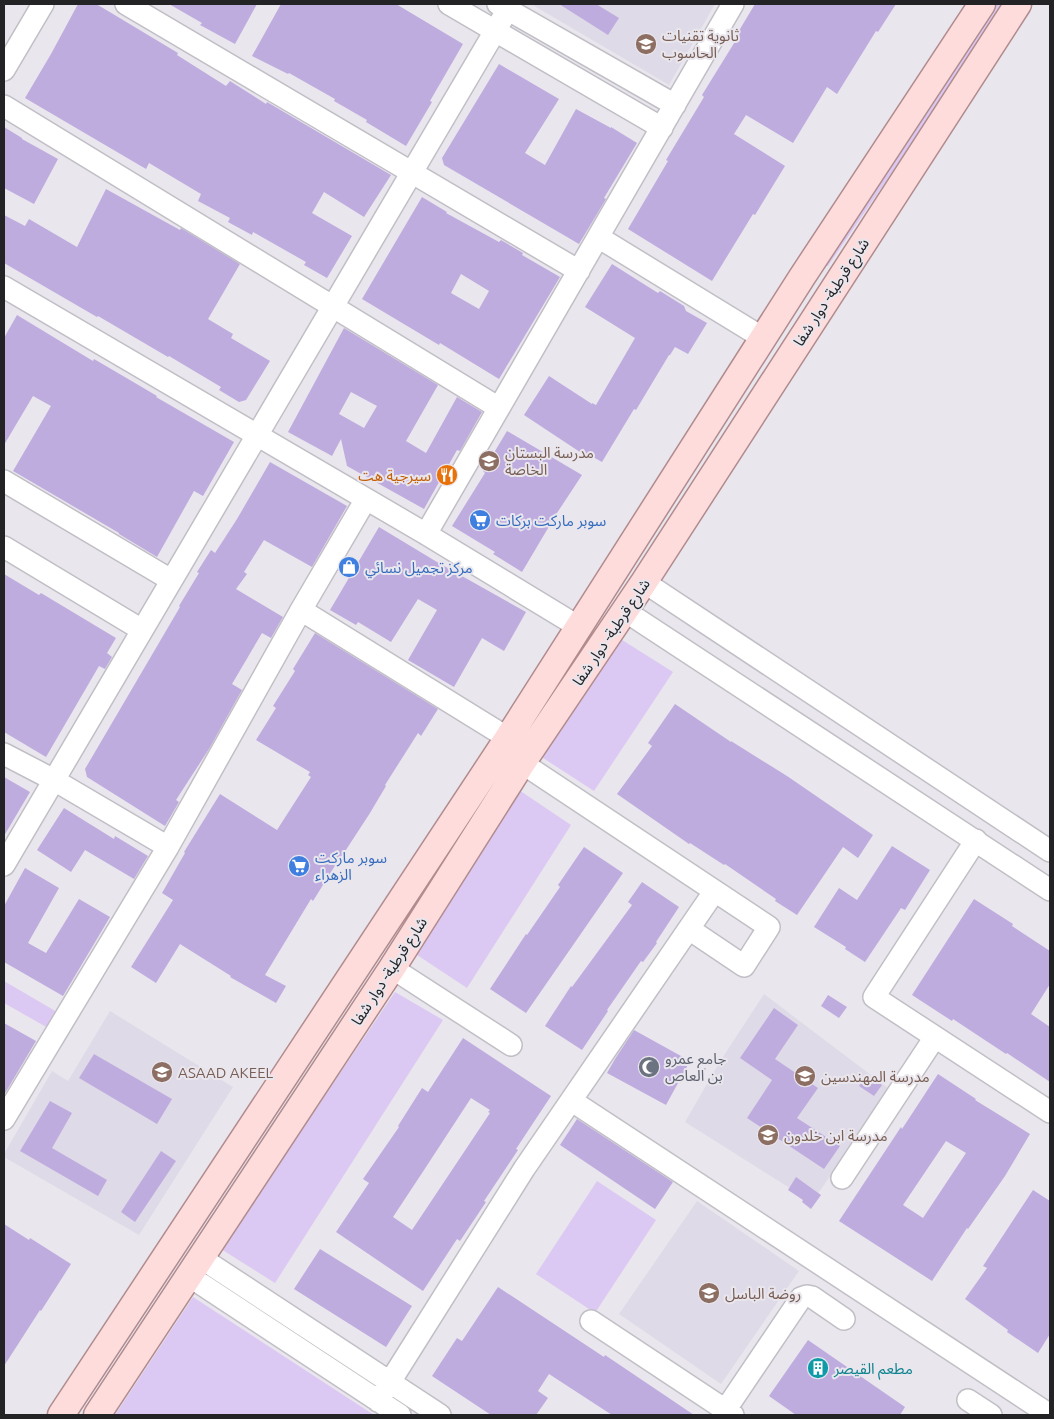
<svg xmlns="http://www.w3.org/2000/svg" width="1054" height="1419" viewBox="0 0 1054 1419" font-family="Ubuntu,'Noto Sans Arabic',sans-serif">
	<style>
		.built { fill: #dfdae7; fill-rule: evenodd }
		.green { fill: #dcc9f3 }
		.building { fill: #bfacdf; fill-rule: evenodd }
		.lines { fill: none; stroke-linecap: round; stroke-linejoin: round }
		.minor-casing { stroke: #c1bfc5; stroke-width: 24 }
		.major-casing { stroke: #b18b8d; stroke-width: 29 }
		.minor { stroke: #fff; stroke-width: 21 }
		.major { stroke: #fedcdc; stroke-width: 26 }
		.labels { text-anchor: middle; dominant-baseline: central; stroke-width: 4; stroke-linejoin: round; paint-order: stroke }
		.education-label { font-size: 15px; fill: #785e54; stroke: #e9e6ed; text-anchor: start }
		.street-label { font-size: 15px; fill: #232224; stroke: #e9e6ed }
		.food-label { font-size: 15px; fill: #c56008; stroke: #e9e6ed; text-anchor: end }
		.shop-label { font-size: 15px; fill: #366cbe; stroke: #e9e6ed; text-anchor: start }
		.worship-label { font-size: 15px; fill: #5b616d; stroke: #e9e6ed; text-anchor: start }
		.culture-label { font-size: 15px; fill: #0d838f; stroke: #e9e6ed; text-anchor: start }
	</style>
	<rect width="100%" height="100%" fill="#e9e6ed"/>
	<path class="built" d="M531 4H715L669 85Z
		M764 994 888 1088 850 1148 812 1202 685 1122 719 1063Z
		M110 1011 233 1087 139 1235 4 1157V1154L52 1071 68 1081ZM94 1054 171 1099 157 1123 80 1078Z
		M697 1201 799 1271 721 1384 619 1314Z"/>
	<path class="green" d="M994 4H1007L828 266H824Z
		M619 638 673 672 594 791 540 756Z
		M516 788 571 825 467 988 411 951Z
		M4 981 57 1012 48 1028 4 1003Z
		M395 992 443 1020 275 1283 221 1249Z
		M597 1181 656 1220 595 1313 536 1274Z
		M193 1297 374 1415H115Z"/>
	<path class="building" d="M78 4H96L103 8 178 53 177 55 226 86 230 81 266 104 267 102 391 175 364 217 324 192 312 213 352 236 327 278 304 265 306 262 253 232 252 235 228 222 230 218 198 201 201 194 149 163 146 169 25 98 51 54Z
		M169 4H257L235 44 200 25 202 23Z
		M281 4H396L463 44 430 101 432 102 406 146 366 122 367 120 334 101 335 99 289 73 288 74 252 56Z
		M559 4H596L619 18 608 35Z
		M755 4H896L878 32 876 31 837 94 827 87 793 143 746 115 734 134 785 166 755 215 753 214 712 281 628 229 668 161 666 160 704 97 702 95 736 40 734 39Z
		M499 64 559 99 525 153 545 165 576 109 611 128V127L637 143 604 198 606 199 579 244 444 165 442 158Z
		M4 127 22 138V139L58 159 34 204 4 188Z
		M106 189 180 230 181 228 240 264 208 319 233 334 231 338 270 361 246 400 239 402 219 390 221 387 169 356 168 357 98 316 97 317 4 263V215L25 226 29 219 77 247Z
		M422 197 447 212 446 213 499 242 501 240 523 253 522 255 560 277 499 379 440 343 439 345 362 299ZM461 274 489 291 479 309 451 293Z
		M612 264 658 293 660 291 684 306 686 311 707 323 688 354 675 347 670 355H669L636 410 634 409 602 462 593 457 592 460 524 415 549 376 592 404V403L596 405 635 338 585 307Z
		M17 315 93 361 94 359 135 383 157 396 156 397 234 442 203 496 194 491 157 557 119 534V533L13 471 51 406 33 396 4 445V338Z
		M344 328 438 385 406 441 426 453 457 397 482 412 460 451 457 450 424 509 347 466 341 439 332 456 288 432ZM351 392 377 406 364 428 339 414Z
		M507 431 582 475 557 513 522 572 493 554 495 552 452 526 485 473 483 471Z
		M270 462 347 506 312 567 264 540 244 572 247 574 236 589 283 617 271 638 262 633 232 684 242 690 209 749 176 800 179 802 165 826 87 777 85 769 180 607 179 606 199 573 197 572 211 550 215 553 237 519Z
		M379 527 437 562 526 612 504 651 482 638 454 687 408 660 437 610 418 599 391 642 358 622 356 625 330 610Z
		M4 574 39 595 41 593 116 638 107 653 112 657 105 669 99 666 46 757 4 732Z
		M315 633 438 709 421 736 418 733 385 785 386 786 370 813 342 856H341L313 901 311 899 265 975 286 986 276 1003 230 977 231 976 180 944 156 983 131 967 173 900 162 893 185 853 184 852 220 794 277 830 311 777 308 775 310 772 256 740 276 708 273 706 295 671 293 669Z
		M675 704 731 742V741L787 776 873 835 858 858 843 847 797 915 775 901 776 899 725 864 724 865 690 843 689 844 617 794 652 746 648 743Z
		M4 777 30 792 4 836Z
		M64 808 114 839 115 836 148 856 134 879 85 850 71 872 37 850Z
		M892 846 930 870 905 910 901 908 865 962 845 949 846 947 814 927 839 888 857 900Z
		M584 847 623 873 526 1013 490 989 526 934 527 935 560 887 558 885Z
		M25 868 59 888 28 943 46 953 79 899 110 917 63 996 4 962V906Z
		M642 882 679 907 656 942 657 943 643 962 641 961 607 1010 608 1011 582 1050 545 1026 571 986 572 987 632 905 628 902Z
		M974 899 1013 924 1012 926 1050 951V984L1031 1014 1050 1027V1082L1007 1053 1006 1054 953 1019 952 1021 912 995Z
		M828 995 847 1007 839 1018 821 1006Z
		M774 1008 798 1025 775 1059 818 1088 797 1118 840 1146 824 1169 747 1118 772 1080 740 1058Z
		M4 1023 36 1041 4 1095Z
		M634 1030 690 1061 666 1105 607 1073 615 1059Z
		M463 1038 551 1096 516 1149 518 1150 484 1201 486 1202 460 1241 457 1239 423 1291 336 1232 369 1183 363 1179 399 1127 398 1126 422 1088 428 1092ZM471 1098 490 1110 488 1112 490 1113 412 1230 393 1217 426 1167Z
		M94 1054 172 1099 157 1124 79 1078Z
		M938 1074 976 1099 975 1100 1030 1134 1005 1176 968 1229 967 1228 932 1281 839 1221 901 1127 902 1129ZM946 1141 966 1153 923 1218 903 1205Z
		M867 1075 882 1085 874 1096 859 1086Z
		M50 1101 72 1113 52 1148 107 1180 98 1196 20 1151Z
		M577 1119 673 1182 655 1209 560 1145Z
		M161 1151 176 1161 135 1222 121 1212Z
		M796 1177 821 1195 811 1209 802 1202 803 1200 788 1190Z
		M1033 1190 1050 1201V1334L1038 1353 1007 1332 1008 1330 965 1299 987 1268 983 1266Z
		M4 1224 29 1240 30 1238 71 1264 41 1311 40 1310 4 1366Z
		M320 1249 412 1306 386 1347 294 1289Z
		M498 1287 604 1357 605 1355 694 1415H612L549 1374 538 1391 548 1398 536 1415H491L432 1376 457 1338 462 1341Z
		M808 1340 905 1407 900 1415H796L769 1396Z"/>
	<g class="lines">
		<g class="minor-casing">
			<path id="minor" d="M126 4 579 271
				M449 4 662 128
				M498 4 675 105
				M4 70 43 4
				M4 106 499 408
				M598 237 763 338
				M4 287 426 534 579 627
				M4 481 171 580
				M426 534 733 4
				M4 547 142 630
				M644 582 1050 851
				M301 610 508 738
				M625 611 1050 890
				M4 754 54 780 168 847
				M522 763 769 927 744 966 689 929
				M976 840 874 997 1050 1112
				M4 865 511 4
				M392 968 511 1045
				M572 1101 1050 1415
				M4 1119 168 847 301 610 366 499
				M842 1178 935 1037
				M201 1258 440 1415
				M189 1276 400 1415
				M591 1321 733 1415
				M968 1400 991 1415
				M378 1401 524 1169 714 892
				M722 1415 801 1298 807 1296 812 1297 844 1319"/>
		</g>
		<g class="major-casing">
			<path id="major" d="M61 1415 508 738 802 277 982 4
				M97 1415 392 968 522 763 644 582 1018 4"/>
		</g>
		<use href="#minor" class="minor"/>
		<use href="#major" class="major"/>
	</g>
	<defs>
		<g id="school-disc" transform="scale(1.125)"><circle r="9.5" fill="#8d6e63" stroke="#e9e6ed"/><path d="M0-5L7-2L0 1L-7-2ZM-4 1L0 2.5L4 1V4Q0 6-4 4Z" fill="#fff"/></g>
		<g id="restaurant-disc" transform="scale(1.125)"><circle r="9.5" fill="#e8710a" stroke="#e9e6ed"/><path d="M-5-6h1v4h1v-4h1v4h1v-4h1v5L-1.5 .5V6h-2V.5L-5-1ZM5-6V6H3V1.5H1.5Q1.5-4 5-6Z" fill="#fff"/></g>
		<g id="supermarket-disc" transform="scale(1.125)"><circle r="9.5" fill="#3f7fe0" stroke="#e9e6ed"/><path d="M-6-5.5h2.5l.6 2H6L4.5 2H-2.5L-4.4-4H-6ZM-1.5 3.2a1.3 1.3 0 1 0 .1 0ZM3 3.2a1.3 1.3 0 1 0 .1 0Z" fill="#fff"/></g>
		<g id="shop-disc" transform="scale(1.125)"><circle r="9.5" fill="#3f7fe0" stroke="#e9e6ed"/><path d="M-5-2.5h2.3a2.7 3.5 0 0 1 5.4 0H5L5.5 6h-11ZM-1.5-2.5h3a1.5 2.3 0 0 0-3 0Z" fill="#fff"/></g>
		<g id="mosque-disc" transform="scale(1.125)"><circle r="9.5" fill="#6b7280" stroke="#e9e6ed"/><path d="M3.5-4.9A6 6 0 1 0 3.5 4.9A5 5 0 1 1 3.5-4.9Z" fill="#fff"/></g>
		<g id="building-disc" transform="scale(1.125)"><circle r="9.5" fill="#0f9aa8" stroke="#e9e6ed"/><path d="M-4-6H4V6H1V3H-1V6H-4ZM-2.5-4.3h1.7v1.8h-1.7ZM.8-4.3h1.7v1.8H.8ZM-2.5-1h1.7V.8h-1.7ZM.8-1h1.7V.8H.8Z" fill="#fff"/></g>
	</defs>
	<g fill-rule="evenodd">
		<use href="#school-disc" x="646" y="44"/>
		<use href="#school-disc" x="489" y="461"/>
		<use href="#restaurant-disc" x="447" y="475"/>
		<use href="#supermarket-disc" x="480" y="520"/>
		<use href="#shop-disc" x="349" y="567"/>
		<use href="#supermarket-disc" x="299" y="866"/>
		<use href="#mosque-disc" x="649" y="1067"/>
		<use href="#school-disc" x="162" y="1072"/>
		<use href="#school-disc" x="805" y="1076"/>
		<use href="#school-disc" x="768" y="1135"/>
		<use href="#school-disc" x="709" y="1293"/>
		<use href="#building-disc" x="818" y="1368"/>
	</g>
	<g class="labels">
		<g class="education-label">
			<text x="662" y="35">ثانوية تقنيات<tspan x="662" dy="17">الحاسوب</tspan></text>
			<text x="505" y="452">مدرسة البستان<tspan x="505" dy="17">الخاصة</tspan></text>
			<text x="178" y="1072">ASAAD AKEEL</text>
			<text x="821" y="1076">مدرسة المهندسين</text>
			<text x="784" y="1135">مدرسة ابن خلدون</text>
			<text x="725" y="1293">روضة الباسل</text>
		</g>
		<g class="street-label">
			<text transform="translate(831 292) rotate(-57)">شارع قرطبة- دوار شفا</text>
			<text transform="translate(611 632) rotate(-56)">شارع قرطبة- دوار شفا</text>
			<text transform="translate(389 971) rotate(-57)">شارع قرطبة- دوار شفا</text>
		</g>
		<g class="food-label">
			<text x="431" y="475">سيرجية هت</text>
		</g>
		<g class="shop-label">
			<text x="496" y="520">سوبر ماركت بركات</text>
			<text x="365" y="567">مركز تجميل نسائي</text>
			<text x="315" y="857">سوبر ماركت<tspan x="315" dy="17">الزهراء</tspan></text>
		</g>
		<g class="worship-label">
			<text x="665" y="1058">جامع عمرو<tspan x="665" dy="17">بن العاص</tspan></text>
		</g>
		<g class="culture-label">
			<text x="834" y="1368">مطعم القيصر</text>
		</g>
	</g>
	<rect width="1054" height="1419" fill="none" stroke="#232224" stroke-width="10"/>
</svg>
